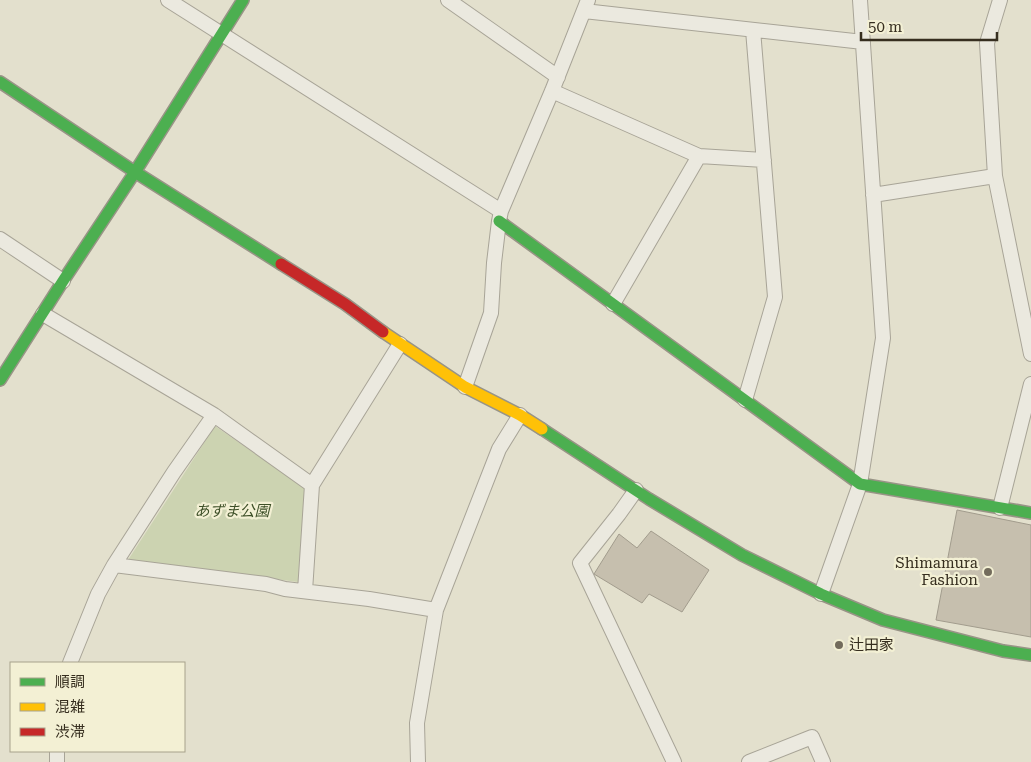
<svg xmlns="http://www.w3.org/2000/svg" width="1031" height="762" viewBox="0 0 1031 762" font-family="'Roboto Serif','Noto Sans JP',serif">
	<style>
		.green { fill: #ccd3b1 }
		.building { fill: #c6bfae; stroke: #a29c8d }
		.lines { fill: none; stroke-linecap: round; stroke-linejoin: round }
		.street-casing { stroke: #a8a497; stroke-width: 16 }
		.fast-casing { stroke: #989486; stroke-width: 14 }
		.slow-casing { stroke: #989486; stroke-width: 14 }
		.jam-casing { stroke: #989486; stroke-width: 14 }
		.street { stroke: #ebe9df; stroke-width: 14 }
		.fast { stroke: #4caf50; stroke-width: 11 }
		.slow { stroke: #ffc107; stroke-width: 11 }
		.jam { stroke: #c62828; stroke-width: 11 }
		.poi-dot { fill: #736c5c; stroke: #f3f0d4; stroke-width: 2 }
		.labels { text-anchor: middle; dominant-baseline: central; stroke-width: 4.5; stroke-linejoin: round; paint-order: stroke }
		.park-label { font-size: 15px; font-style: italic; fill: #3e5028; stroke: #f3f0d4 }
		.poi-label { font-size: 15px; fill: #362e1f; stroke: #f3f0d4; text-anchor: end }
	</style>
	<rect width="100%" height="100%" fill="#e3e0cd"/>
	<path class="green" d="M215 426 305 488 298 582 128 560Z"/>
	<path class="building" d="M957 510 1031 525V637L936 620Z
		M651 531 709 570 682 612 649 594 642 603 594 574 619 534 637 548Z"/>
	<g class="lines">
		<g class="street-casing">
			<path id="street" d="M168 0 501 211
				M448 0 558 77
				M1000 0 987 43 995 176 1031 354
				M584 11 863 42
				M552 91 699 156 764 160
				M873 195 995 176
				M0 239 63 281
				M613 304 699 156
				M43 314 214 415 312 485
				M465 387 491 313 494 263 499 221 501 211 552 91 588 0
				M745 400 775 297 753 30
				M636 490 619 514 580 563 674 762
				M1000 508 1031 384
				M114 565 266 584 285 589 369 599 436 610
				M305 591 312 485 400 344
				M821 594 860 484 883 338 860 0
				M70 663 98 594 114 565 174 472 214 415
				M57 751V762
				M418 762 417 723 436 610 499 449 520 415
				M749 762 812 737 823 762"/>
		</g>
		<g class="fast-casing">
			<path id="fast" d="M0 82 135 172 281 264
				M499 221 860 484 1031 513
				M0 380 63 281 135 172 243 0
				M542 429 649 499 742 555 821 594 883 620 1003 651 1031 655"/>
		</g>
		<g class="slow-casing">
			<path id="slow" d="M383 332 465 387 520 415 542 429"/>
		</g>
		<g class="jam-casing">
			<path id="jam" d="M281 264 345 304 383 332"/>
		</g>
		<use href="#street" class="street"/>
		<use href="#fast" class="fast"/>
		<use href="#slow" class="slow"/>
		<use href="#jam" class="jam"/>
	</g>
	<g class="poi-dot">
		<circle cx="988" cy="572" r="5"/>
		<circle cx="839" cy="645" r="5"/>
	</g>
	<g class="labels">
		<g class="park-label">
			<text x="232" y="511">あずま公園</text>
		</g>
		<g class="poi-label">
			<text x="978" y="563">Shimamura<tspan x="978" dy="17">Fashion</tspan></text>
			<text x="849" y="645" text-anchor="start">辻田家</text>
		</g>
	</g>
	<rect x="10" y="662" width="175" height="90" fill="#f3f0d4" stroke="#a7a28c"/>
	<rect x="20" y="678" width="25" height="8" fill="#4caf50" stroke="#a7a28c"/>
	<text x="55" y="687" font-size="15" fill="#362e1f">順調</text>
	<rect x="20" y="703" width="25" height="8" fill="#ffc107" stroke="#a7a28c"/>
	<text x="55" y="712" font-size="15" fill="#362e1f">混雑</text>
	<rect x="20" y="728" width="25" height="8" fill="#c62828" stroke="#a7a28c"/>
	<text x="55" y="737" font-size="15" fill="#362e1f">渋滞</text>
	<path d="M861 32v8h136v-8" fill="none" stroke="#362e1f" stroke-width="2.5"/>
	<text x="868" y="32" font-size="15" fill="#362e1f" stroke="#f3f0d4" stroke-width="4" paint-order="stroke">50 m</text>
</svg>
